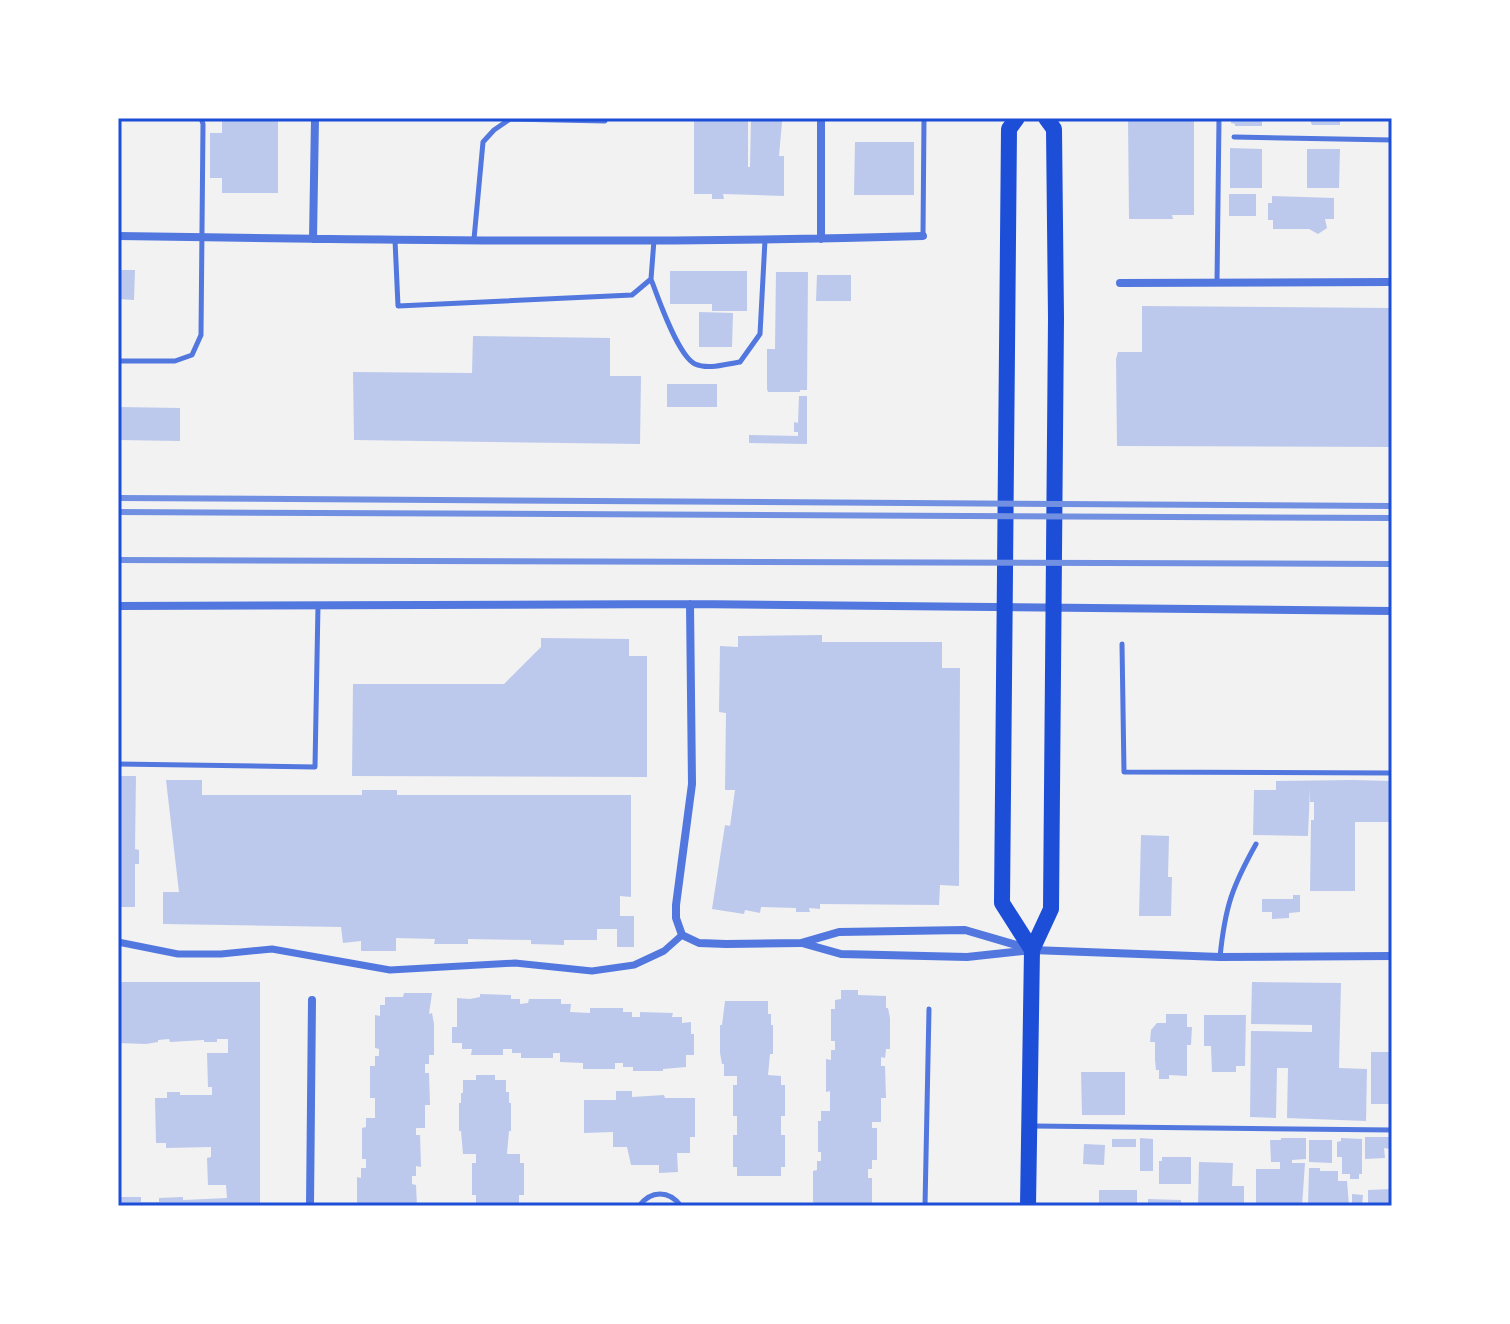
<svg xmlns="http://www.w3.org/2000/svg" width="1510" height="1324" viewBox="0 0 1510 1324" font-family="Rubik,sans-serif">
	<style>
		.building { fill: #bdc9ec }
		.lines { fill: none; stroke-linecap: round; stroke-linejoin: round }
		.service { stroke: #5277de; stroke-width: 5 }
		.pedestrian { stroke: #5277de; stroke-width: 7 }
		.minor { stroke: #5277de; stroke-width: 8 }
		.primary { stroke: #1d4ed8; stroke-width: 16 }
		.rail { stroke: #7290e2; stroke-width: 6 }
		.neatline { fill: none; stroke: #1d4ed8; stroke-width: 3 }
	</style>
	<rect width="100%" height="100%" fill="#f2f2f2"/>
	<path class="building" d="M222 118H278V193H222V178H210V133H222Z
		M694 118 748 119V167H750L751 118H779L782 122 779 156H784V196L723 194 724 199H712V194H694Z
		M1128 118H1194V215H1172L1173 219H1129Z
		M1231 118H1262V126H1235V124L1231 123Z
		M1309 118H1340V125H1312Z
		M855 142H914V195H854Z
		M1230 148 1262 149V188H1230Z
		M1307 149H1340L1339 188H1307Z
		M1229 194H1256V216H1229Z
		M1272 196 1334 198V219H1325L1327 228 1318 234 1309 229H1273V220H1268V203H1272Z
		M118 270H135L134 300 118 299Z
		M670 271H747V311H712V304H670Z
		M776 272H808L807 390H800V392H768L767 389V349H775Z
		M817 275H851V301H816Z
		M1142 306 1392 308V447L1117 446 1116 359 1118 352H1142Z
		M699 312 733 313 732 347H699Z
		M473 336 610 338V376H641L640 444 354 440 353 372 472 373Z
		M667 384H717V407H667Z
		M799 396H807V444L749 443V435L798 436V432H794V422L798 423Z
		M119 407 180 408V441L119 440Z
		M822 635V642H942V668H960L959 886 940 885 939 905 820 904V909L809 908 810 912H796V908L761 907 760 913 745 910 744 914 712 909 725 825 730 826 735 790H725L726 713 719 712 720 646 738 647V636Z
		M541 638 629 639V656H647V777L352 776 353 684H504L541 647Z
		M118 776H136L135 849 139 850V864H135V907H118Z
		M166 780H202V795H362V790H397V795H631V897L620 896V916H634V947H617V929H597V940H564V945L531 944V940L468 939V944H434L435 939 396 938V951H361V941L343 943 341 927 163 924V892H179Z
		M1352 780 1392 781V822H1355V891H1310L1311 820H1314V802H1310V788L1308 836 1253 835 1254 790H1276V781Z
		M1141 835 1169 836 1168 877H1172L1171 916H1139Z
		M1293 895H1300V912L1289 913V918L1272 919V912H1262V899H1293Z
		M118 982H260V1206H118L119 1197H141V1202H159V1198L183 1197V1200L227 1198 226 1185H208L207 1158 211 1157V1147L166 1148V1143H156L155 1098H167V1092H180V1095H212V1087H208L207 1053H228V1039H217V1042H204V1040L170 1042 169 1039 158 1040V1042L146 1044 118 1043Z
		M1252 982 1341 983 1339 1068 1367 1069 1366 1121 1287 1118 1288 1068H1277L1276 1118 1250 1117 1251 1031 1312 1032V1025L1251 1024Z
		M841 990H858V995L886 996V1008H888L890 1018V1049H886L885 1058 881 1057V1066H885L886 1098H881V1122H872V1128H877V1160H872V1169H868V1178H872V1206H815L813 1201V1171L817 1170V1161H821V1152H818V1121H821V1111H830V1091L826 1092V1059L831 1060V1050H835V1041H831V1009H835V1000L841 999Z
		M404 993H432L429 1014 432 1013 434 1024V1055H429V1064H425V1073H429L430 1105H425V1128H416V1135H420L421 1167 416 1166V1176H412V1184L416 1185 417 1206H357V1177L361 1178V1168H366V1159H362V1128L366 1127V1118H375V1098H370V1066H375V1056H379V1049L375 1048V1015L380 1016V1005H385V997H403Z
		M480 994 511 995V999H520V1004L528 1003 529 999H561V1004H571L570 1012 590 1013V1008H623V1012H632V1017H640V1012L673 1013 672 1017H682V1023L691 1022V1034H694V1055H686V1067L663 1069V1071H633V1067H623V1063H615V1069H583V1063L560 1062V1053H553V1058H521V1053H512V1049H503V1055H471L472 1049H462V1043H452V1027H457V998L470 999 480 997Z
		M725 1001H768V1014H771V1025H773V1054H770L768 1075 781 1076V1085H785V1116H781V1135H785V1167H781V1176H737V1167H733V1135H737V1116H733V1085H737V1076H724V1064H722L720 1053V1025H722Z
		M1166 1014H1187V1027H1192L1191 1045H1187V1076L1169 1075V1079H1159V1070H1156L1155 1060V1042H1150L1151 1030 1157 1023H1166Z
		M1204 1015H1246L1245 1066H1236V1072H1212L1211 1046H1204Z
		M1371 1052H1392V1104H1371Z
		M1081 1072H1125V1115H1082Z
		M476 1075H495V1080H506V1092H509V1103H511V1131H509L507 1154H520V1163H524V1195H519V1206H476V1195H472V1163H476V1154H463L461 1131H459V1103H461V1093H463V1080H476Z
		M616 1091H632V1097L664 1095 665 1098H695V1137H690V1153H677L678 1172 659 1173V1165H631L627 1147H613V1132L584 1133V1100H616Z
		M1365 1137H1389L1390 1149 1384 1148 1385 1158 1365 1159Z
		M1140 1138 1153 1139V1171H1140Z
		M1281 1138H1306V1159L1292 1160V1163H1305L1302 1206H1256V1169H1280V1162H1271L1270 1140H1281Z
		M1341 1138 1362 1139V1174H1359V1179H1350V1174H1342V1157H1337V1142L1341 1141Z
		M1112 1139H1136V1147H1112Z
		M1309 1140H1332V1163L1309 1162Z
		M1084 1144 1105 1145 1104 1165 1083 1164Z
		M1162 1157H1191V1184H1159V1161H1162Z
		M1199 1162 1233 1163 1232 1186H1244V1206H1198Z
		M1309 1168H1320V1171H1338V1181H1347L1349 1206H1308Z
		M1392 1189V1206H1368V1190Z
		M1099 1190H1137V1206H1099Z
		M1352 1194 1363 1195 1362 1206H1352Z
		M1148 1199 1181 1200V1206H1148Z"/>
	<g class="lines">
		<path class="service" d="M1234 137 1392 140
			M923 235 924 118
			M474 239 483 142 494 130 510 119 605 121
			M395 240 398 306 632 295 651 279 654 240
			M651 279C658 298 678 356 695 364 708 370 726 364 740 362L760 334 765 240
			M1217 282 1219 118
			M118 361H175L192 355 201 335 203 124 201 118
			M1122 644 1124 772 1392 773
			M118 764 315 767 318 605
			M1220 957C1225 907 1232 887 1256 844
			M1034 1126 1392 1130
			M639 1206C651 1190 669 1190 681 1206
			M925 1206 929 1009"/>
		<path class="pedestrian" d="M118 942 178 954H221L272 949 390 970 515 963 592 971 634 965 664 951 682 935"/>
		<path class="minor" d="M118 236C386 240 655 244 923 236
			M313 239 315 118
			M821 239V118
			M1120 283 1392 282
			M690 604 692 784 676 905V918L682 935 699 943 726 944 801 943 839 932 965 930 1030 949
			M118 606 690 604 1392 611
			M802 943 841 954 967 957 1032 950 1220 957 1392 956
			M310 1206 312 1000"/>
		<path class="primary" d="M1017 118 1009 129 1002 903 1032 950
			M1028 1206 1032 950 1051 909 1056 318 1054 129 1046 118"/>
		<path class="rail" d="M118 498 1392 506
			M118 512 1392 518
			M118 560 1392 564"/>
	</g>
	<rect width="1510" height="1324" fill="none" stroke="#ffffff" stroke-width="240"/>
	<rect x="120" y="120" width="1270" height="1084" class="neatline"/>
</svg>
